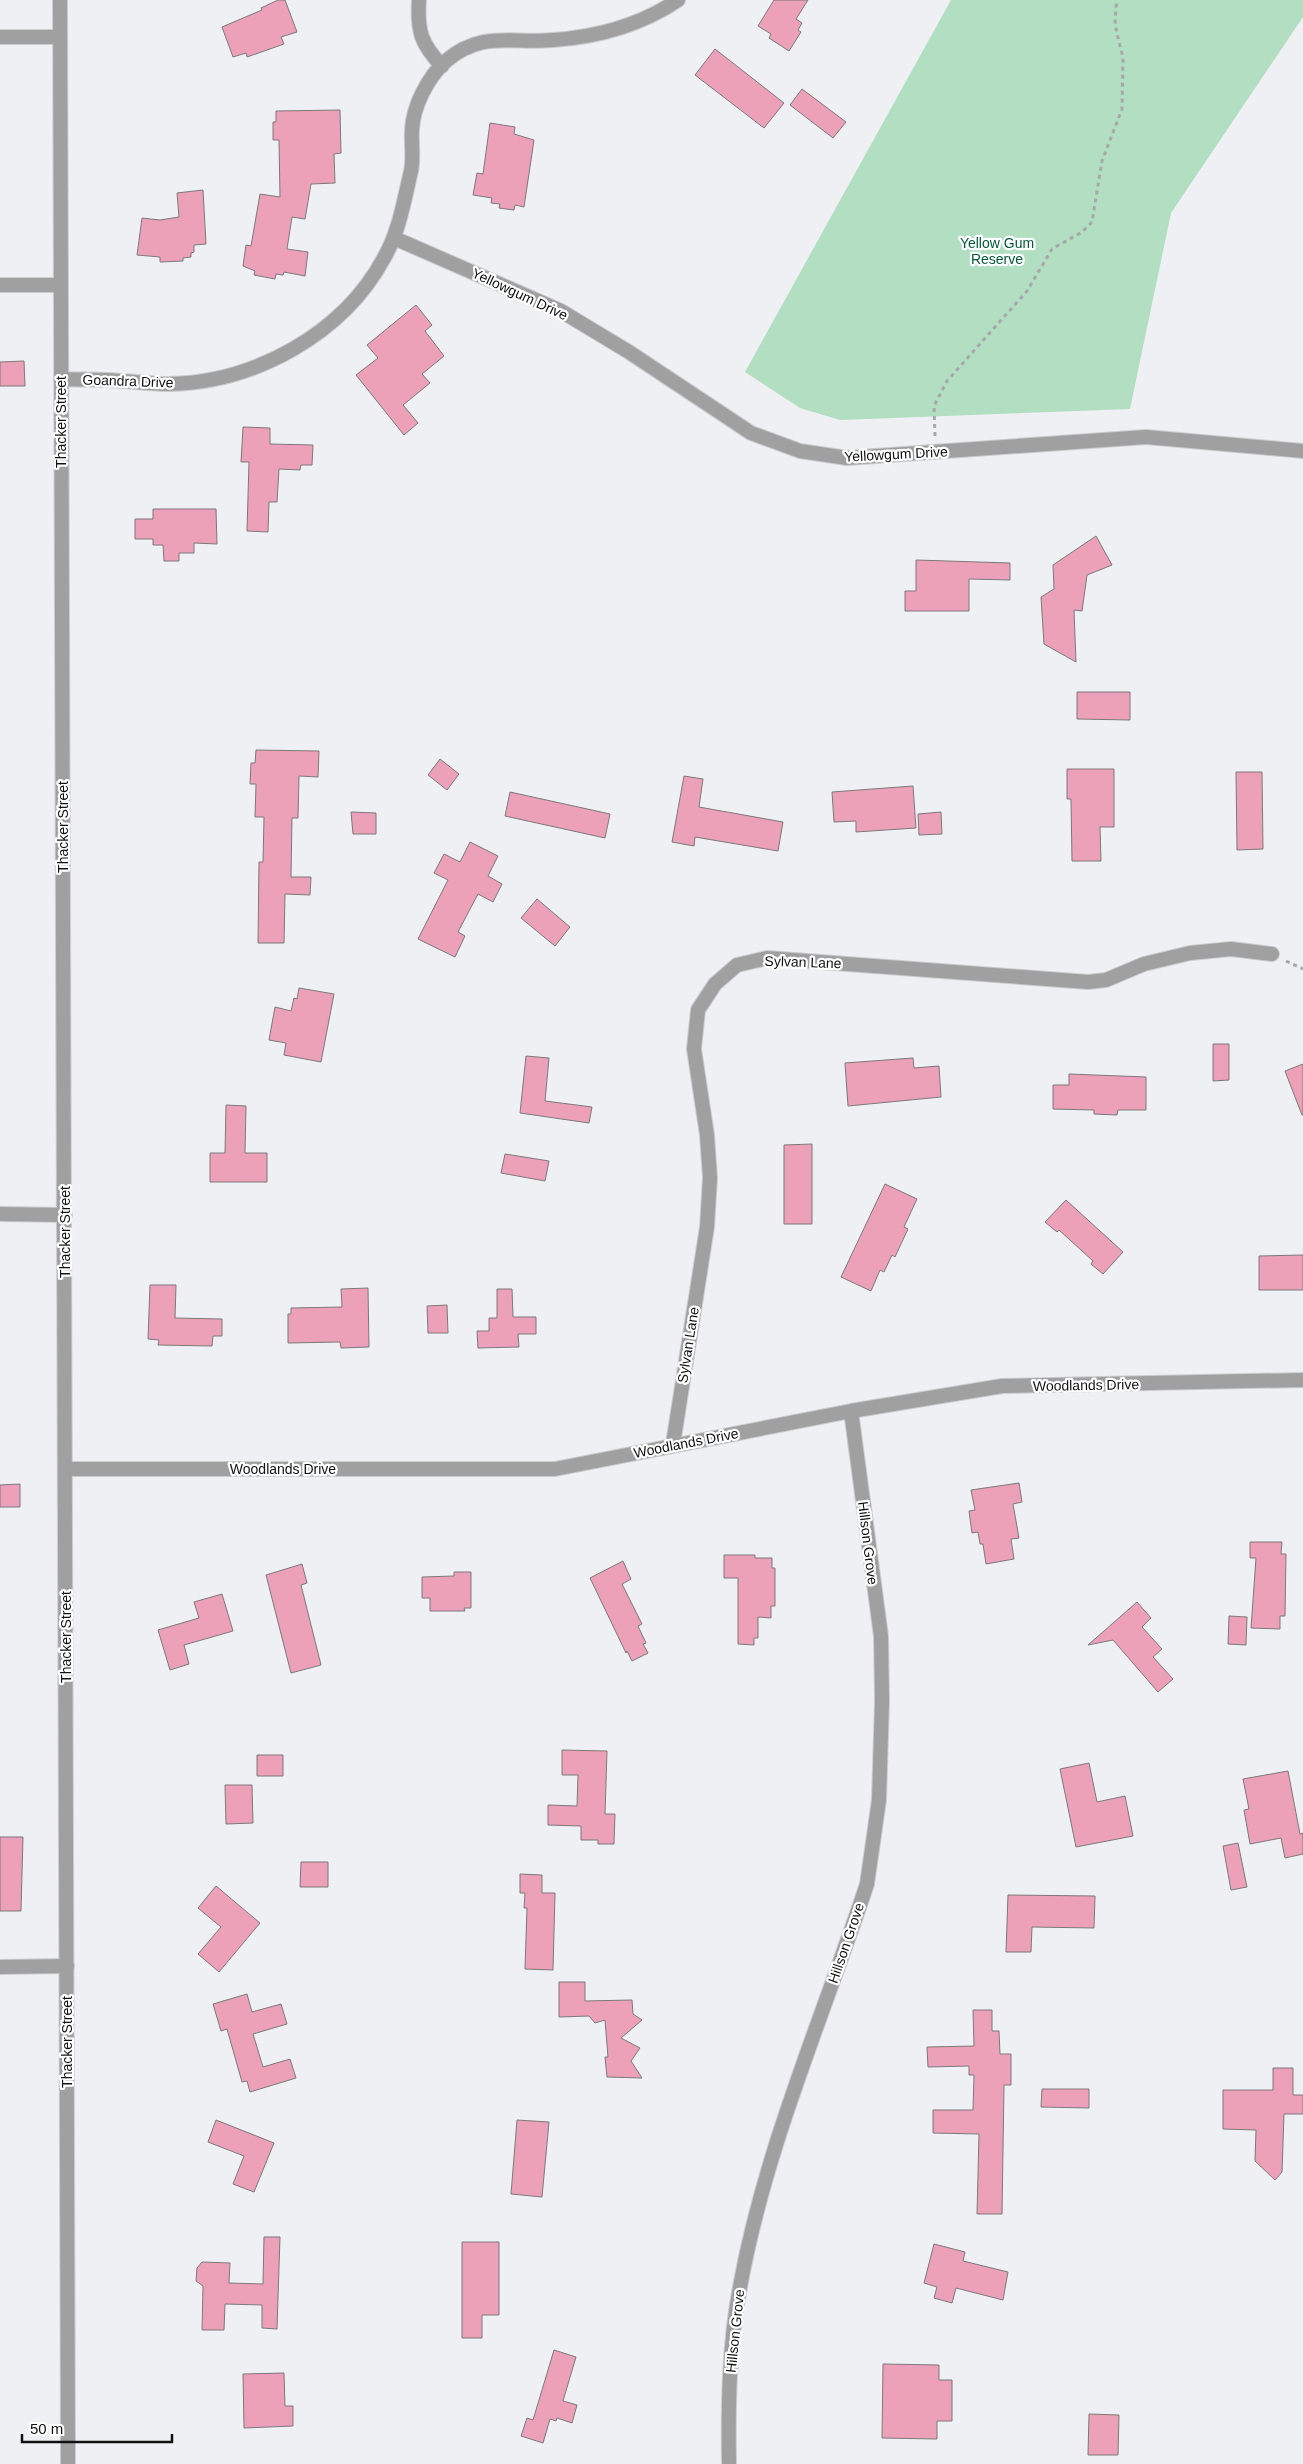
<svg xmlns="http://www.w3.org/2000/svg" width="1303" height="2464" viewBox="0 0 1303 2464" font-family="Arial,sans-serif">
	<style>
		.green { fill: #b2dec2 }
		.building { fill: #eca1b8; stroke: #7c797a }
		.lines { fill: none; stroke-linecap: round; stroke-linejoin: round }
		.minor-casing { stroke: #cacccf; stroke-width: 16 }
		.tertiary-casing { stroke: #cacccf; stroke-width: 16 }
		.path { stroke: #a7a8ab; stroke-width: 3; stroke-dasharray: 4 4; stroke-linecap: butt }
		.minor { stroke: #a1a0a0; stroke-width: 14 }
		.tertiary { stroke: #a1a0a0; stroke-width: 14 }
		.labels { text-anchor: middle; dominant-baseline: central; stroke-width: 4.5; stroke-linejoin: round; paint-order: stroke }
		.park-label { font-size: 14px; fill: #005a35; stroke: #fff }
		.street-label { font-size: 14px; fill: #101112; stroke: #fff }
	</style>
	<rect width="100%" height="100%" fill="#eef0f3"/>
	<path class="green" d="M951 0H1303V17L1171 213 1130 409 840 420 800 408 745 372Z"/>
	<path class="building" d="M278 0H285L297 32 281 37 284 44 247 57 246 53 233 57 222 27 262 10 261 8Z
		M774 0H808L796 19 802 23 798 30 801 32 789 51 769 38 771 34 758 26Z
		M715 49 784 103 764 128 695 75Z
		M802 89 846 122 833 138 790 105Z
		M340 110 341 153 334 154 335 183 311 184 305 219 292 217 287 249 308 252 305 276 284 272 283 275 276 274 275 279 254 275 255 271 243 266 246 245 251 246 260 194 280 197 279 140H273V122H276V111Z
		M490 123 515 127 514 134 534 140 524 207 515 205 514 210 499 208 500 204 491 203 492 198 473 195 477 173 483 174Z
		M203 190 206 244 194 245V252L191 253V257L183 258V261L160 262V257L137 255 142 218 160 220 179 217 177 193Z
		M416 305 432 325 425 331 444 356 422 374 430 383 403 405 418 423 404 435 356 375 378 358 367 345Z
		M24 361 25 386H0V362Z
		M243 427 270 428V444L313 445 312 465H301L300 470 279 469 277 502H269L268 532 247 531 249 462H241Z
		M153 509H216L217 544 194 543V553H179V561H164L163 545H153V539H135V519H153Z
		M1096 536 1112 565 1087 575 1082 611 1074 610 1076 662 1044 644 1041 597 1054 589 1053 565Z
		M916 560 1010 563V580L969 579V611H905V591H916Z
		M1077 692H1130V720L1077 719Z
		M256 750 319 751 318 777 299 776 298 818H292L291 877H311L310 895 285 894 284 943H258L259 862H263L264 817H255L256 784H250L251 763H255Z
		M440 759 459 774 447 790 428 775Z
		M1067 769H1114V827H1100L1101 861H1072L1071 799H1067Z
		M1236 772H1262L1263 849 1237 850Z
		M684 776 703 779 699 807 783 822 778 851 695 837 694 846 672 842Z
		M913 786 916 828 856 832V821L834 822 832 792Z
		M510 792 610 814 605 838 505 816Z
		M351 812 376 813V834H353Z
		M941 812 942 834 919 835 918 814Z
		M470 842 498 856 488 876 502 884 493 902 478 894 458 932 465 936 455 957 418 939 448 880 434 873 444 854 460 862Z
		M537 899 570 927 555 946 521 918Z
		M299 988 334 994 321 1062 284 1055 286 1043 269 1040 275 1007 291 1011 294 998 297 999Z
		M1213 1044H1229V1080L1213 1081Z
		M526 1056 549 1058 545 1101 592 1107 589 1123 520 1113Z
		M913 1058 914 1068 939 1066 941 1097 848 1106 845 1063Z
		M1303 1064V1115H1302L1285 1071Z
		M1069 1074 1146 1077V1110H1118L1117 1115 1094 1114V1110L1053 1109V1085H1069Z
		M226 1105 246 1106 245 1153H267V1182H210V1153H225Z
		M812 1144V1224H784V1145Z
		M505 1154 549 1161 545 1181 501 1173Z
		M885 1184 917 1199 904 1227 908 1229 895 1257 892 1255 884 1272 880 1270 871 1291 841 1277Z
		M1066 1200 1123 1252 1103 1274 1091 1264 1093 1261 1059 1230 1057 1232 1045 1222Z
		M1303 1255V1290H1259V1256Z
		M150 1285H176L175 1318 222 1319V1336H213L212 1346 158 1345 159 1340 148 1339Z
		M368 1288 369 1347 341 1348 340 1342 288 1343V1314H291V1308L342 1307 341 1289Z
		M497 1289H512L513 1317H536V1334H518L519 1347 478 1348 477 1331H489V1318H497Z
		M447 1305 448 1333H428L427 1306Z
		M1019 1483 1022 1502 1013 1504 1019 1538 1011 1539 1014 1559 986 1564 983 1544H980L978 1532 972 1533 969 1511 975 1510 971 1490Z
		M20 1484V1507H0V1485Z
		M1250 1542H1282L1281 1554H1286L1285 1616H1280V1629L1251 1628 1256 1558H1250Z
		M724 1555H755V1558H772V1568H775V1606H771V1618L758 1617V1638H754V1645L738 1644V1578H724Z
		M623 1561 631 1579 622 1584 642 1624 638 1626 646 1643 643 1644 648 1653 632 1661 627 1651 626 1653 590 1578Z
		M302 1564 307 1583 301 1585 321 1665 291 1673 266 1575Z
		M454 1572H471V1608H464L465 1611H430V1598H422V1577L454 1576Z
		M222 1594 233 1631 184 1645 189 1664 170 1670 158 1630 199 1618 194 1602Z
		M1137 1602 1151 1618 1142 1627 1162 1649 1153 1657 1173 1679 1158 1692 1113 1640 1088 1645Z
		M1229 1616 1247 1617 1246 1645 1228 1644Z
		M562 1750 607 1751 605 1814H615L614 1844H598V1840H581V1826L548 1825V1805L577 1806 578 1775H562Z
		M257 1755H283V1776H257Z
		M1089 1763 1097 1802 1125 1796 1133 1836 1076 1847 1060 1769Z
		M1288 1771 1300 1834 1303 1833V1854L1285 1858 1281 1838 1250 1844 1244 1810 1249 1809 1243 1779Z
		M225 1785H252L253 1823 226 1824Z
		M0 1837H23L21 1911H0Z
		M1238 1843 1247 1887 1231 1890 1223 1846Z
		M301 1862H328V1887H300Z
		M520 1874 542 1875V1893H555L553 1970 525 1969 527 1908H524L525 1893H520Z
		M216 1886 260 1923 219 1972 198 1954 221 1927 198 1908Z
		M1008 1895 1095 1896 1094 1928 1032 1927 1031 1952H1006Z
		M559 1982H585V2001L632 2000 633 2014 642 2020 621 2038 640 2048 631 2061 642 2078 607 2077 605 2057H608L605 2020 595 2023 589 2016 559 2017Z
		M247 1994 252 2012 281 2004 287 2024 253 2034 263 2067 290 2059 296 2078 250 2092 247 2081 242 2082 227 2029 221 2031 213 2004Z
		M973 2010H992V2031H999L1000 2054H1011V2085H1004L1002 2214H977L979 2134 933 2133V2110H973L974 2075H969V2066L928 2067 927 2047 974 2046Z
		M1273 2068H1293V2095H1303V2114H1284L1282 2172 1275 2180 1255 2161 1256 2130 1223 2129V2090H1273Z
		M1042 2089H1089V2108L1041 2107Z
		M216 2120 274 2143 254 2192 233 2184 244 2156 208 2142Z
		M517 2120 549 2122 542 2197 511 2194Z
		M264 2237H280L277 2329 262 2328V2305L225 2304 224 2330H202L203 2286 196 2281 197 2268 202 2262 230 2263 229 2283 263 2284Z
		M462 2242H499V2315H482V2338H462Z
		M934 2244 965 2252 963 2261 1008 2272 1003 2300 956 2288 952 2303 934 2298 937 2287 924 2283Z
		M554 2350 576 2357 563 2401 577 2405 572 2423 557 2418 556 2421 550 2419 543 2443 521 2436 527 2418 533 2420Z
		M883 2364 939 2365V2380H952V2421H937V2439L882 2438Z
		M284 2373 285 2406H293V2426L244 2428 243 2374Z
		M1089 2414 1119 2415 1118 2455H1088Z"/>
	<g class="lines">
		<g class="minor-casing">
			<path id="minor" d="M419 0C417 31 421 44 442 66
				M0 37H60
				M394 238 561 311 629 352 751 433 800 451 847 458 1146 437 1303 451
				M0 285H60
				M61 379C81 380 102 379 123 381 138 382 153 384 168 384 254 383 343 334 384 258 399 232 404 201 411 171 414 157 411 144 412 130 413 106 428 77 446 61 482 30 513 44 553 40 597 37 641 25 678 0
				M673 1444 707 1227 710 1178 707 1135 694 1049 698 1010 715 984 737 965 767 958 1088 982 1106 980 1144 964 1190 953 1231 949 1272 954
				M66 1469H555L851 1411 1002 1386 1303 1380
				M0 1967 67 1966
				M729 2464C728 2405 729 2345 740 2287 765 2148 823 2017 867 1884L879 1800 882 1701 881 1636 851 1411"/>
		</g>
		<g class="tertiary-casing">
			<path id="tertiary" d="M60 0 68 2464
				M0 1214 65 1215"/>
		</g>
		<path class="path" d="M935 436 934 406 947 381 1027 291 1052 249 1082 232 1092 222 1102 161 1122 109 1123 58 1115 25 1116 6 1118 0
			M1286 961 1303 969"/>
		<use href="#minor" class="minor"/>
		<use href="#tertiary" class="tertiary"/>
	</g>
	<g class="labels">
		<g class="park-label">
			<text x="997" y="243">Yellow Gum<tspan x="997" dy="16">Reserve</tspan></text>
		</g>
		<g class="street-label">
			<text transform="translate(520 294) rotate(25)">Yellowgum Drive</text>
			<text transform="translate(128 381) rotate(2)">Goandra Drive</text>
			<text transform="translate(61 422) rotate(-90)">Thacker Street</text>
			<text transform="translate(896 454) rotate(-3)">Yellowgum Drive</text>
			<text transform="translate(63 827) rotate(-90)">Thacker Street</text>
			<text transform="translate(803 962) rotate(2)">Sylvan Lane</text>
			<text transform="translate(65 1232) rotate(-90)">Thacker Street</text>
			<text transform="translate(688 1345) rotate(-81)">Sylvan Lane</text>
			<text transform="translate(1086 1385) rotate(-1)">Woodlands Drive</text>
			<text transform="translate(686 1443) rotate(-11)">Woodlands Drive</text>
			<text x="283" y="1469">Woodlands Drive</text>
			<text transform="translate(868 1543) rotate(83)">Hillson Grove</text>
			<text transform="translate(66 1637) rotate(-90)">Thacker Street</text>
			<text transform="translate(846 1943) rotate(-71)">Hillson Grove</text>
			<text transform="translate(67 2042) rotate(-90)">Thacker Street</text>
			<text transform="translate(735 2331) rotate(-84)">Hillson Grove</text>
		</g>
	</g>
	<path d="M22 2434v8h150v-8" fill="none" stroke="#101112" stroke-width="2.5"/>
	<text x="30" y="2434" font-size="15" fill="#101112" stroke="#ffffff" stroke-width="4" paint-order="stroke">50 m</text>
</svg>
